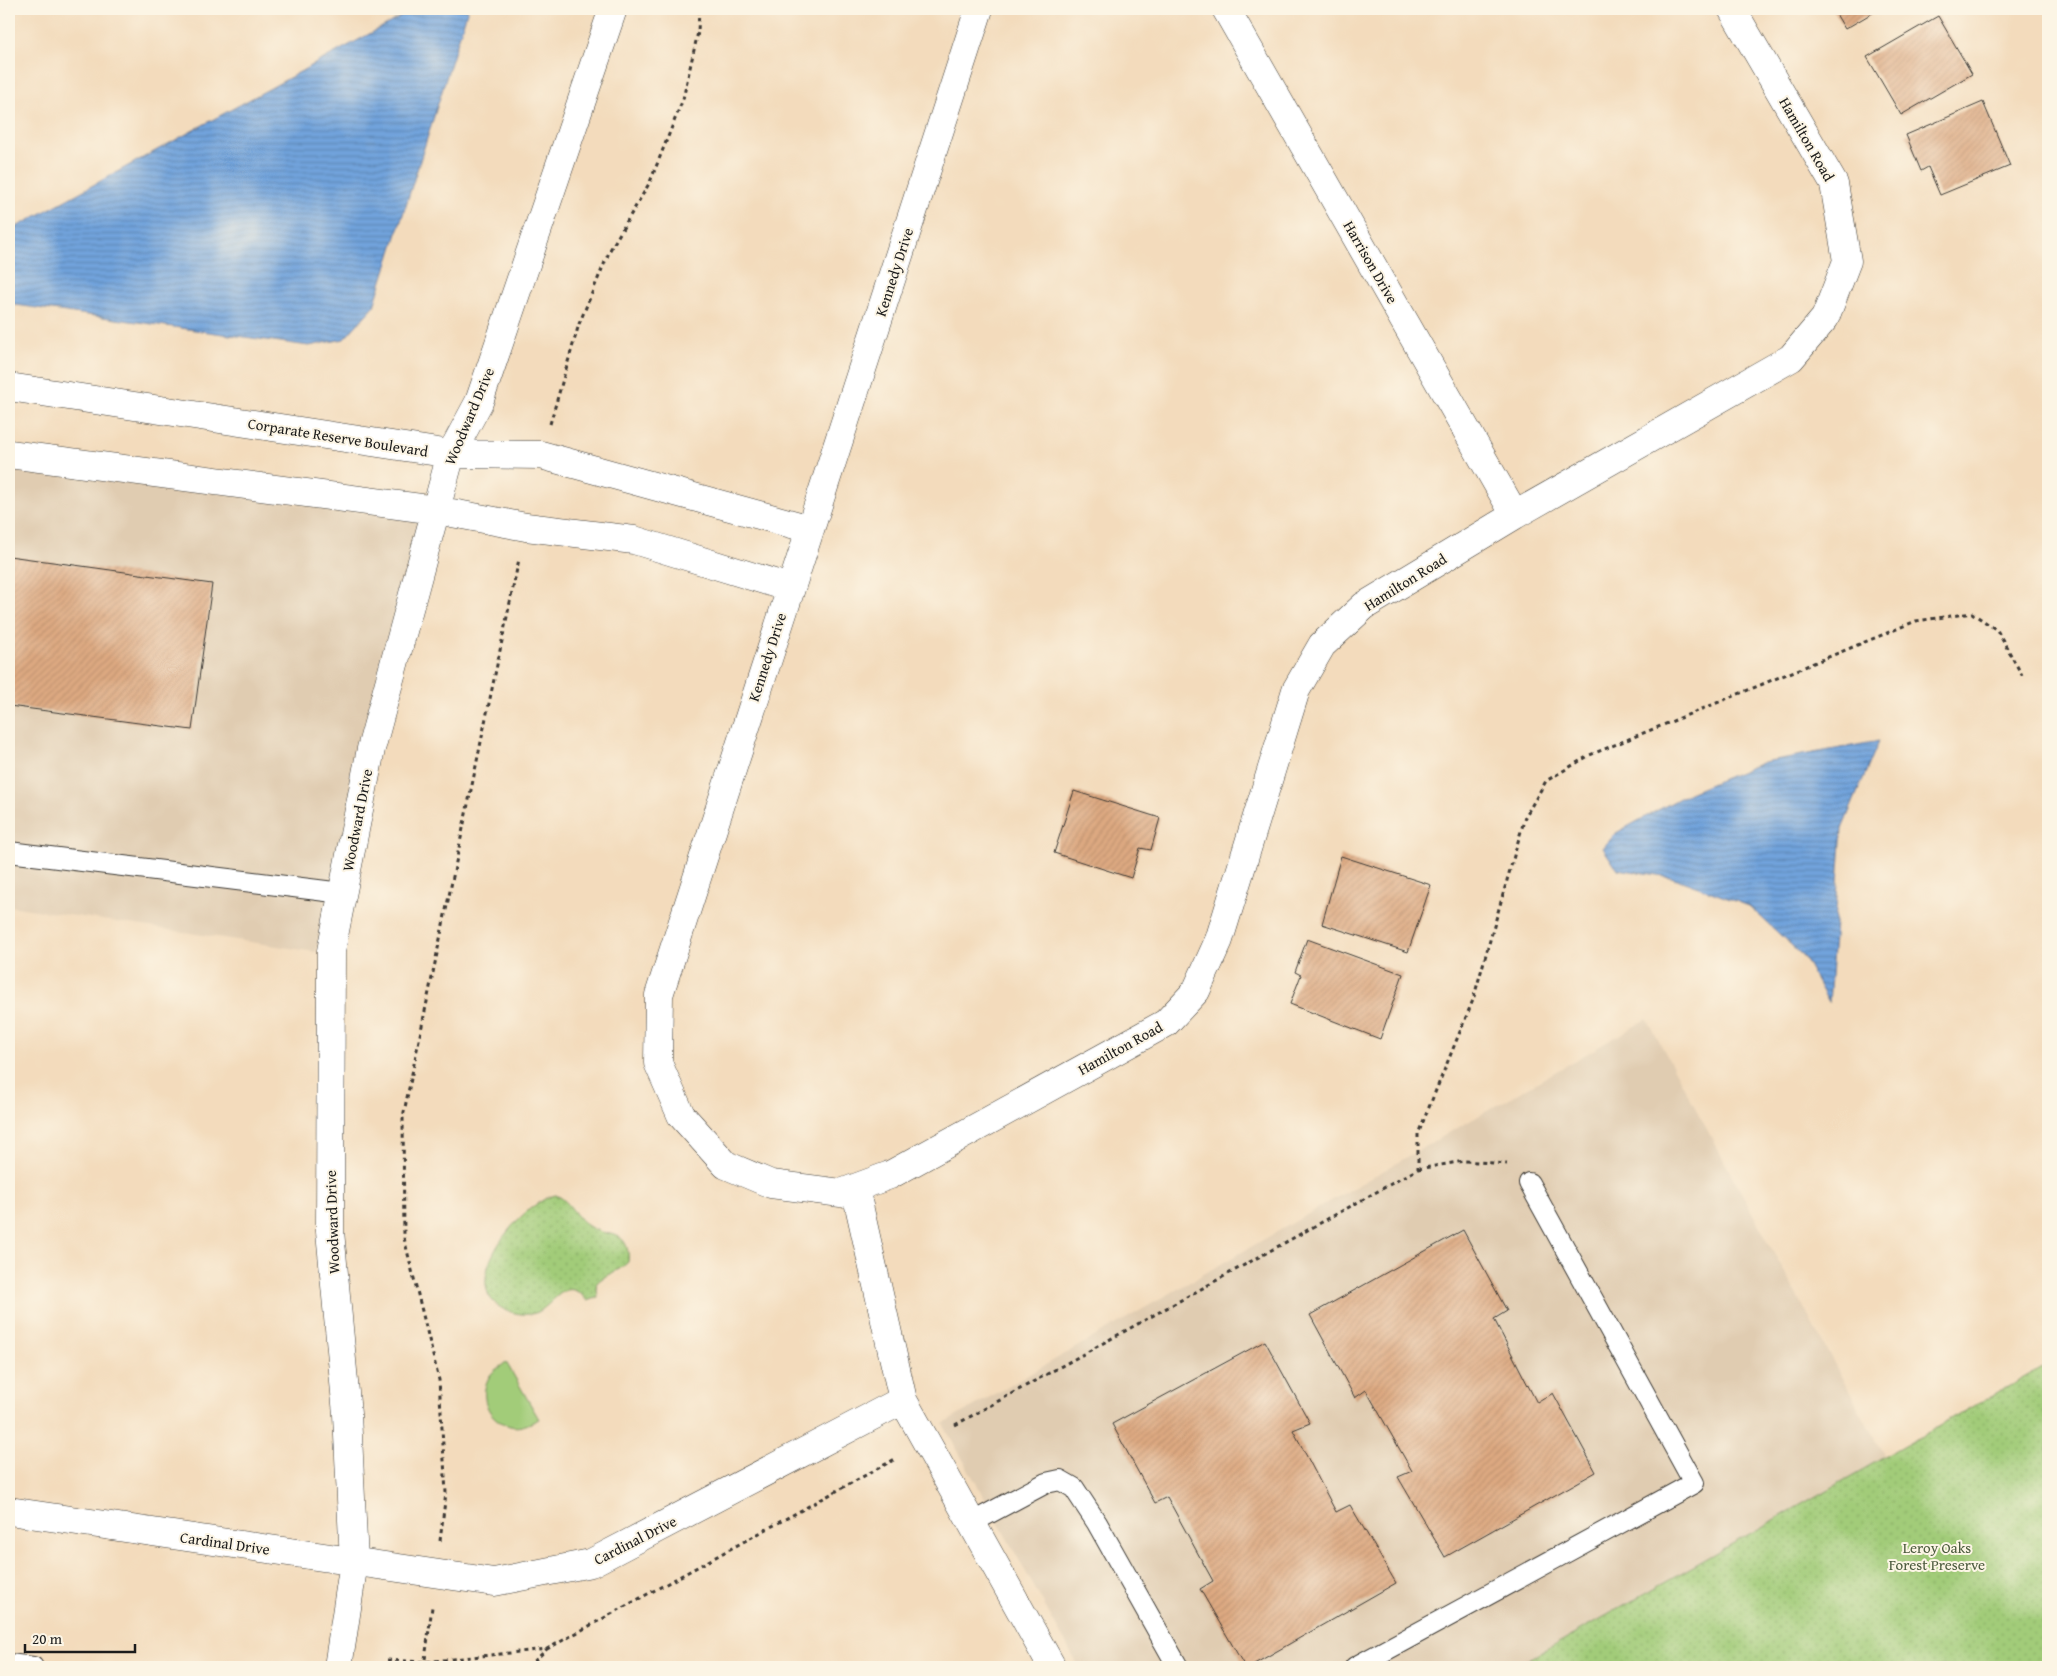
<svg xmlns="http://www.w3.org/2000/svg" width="2057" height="1676" viewBox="0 0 2057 1676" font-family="'Gentium Book Plus',serif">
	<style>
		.built { fill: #e0ccb1 }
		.grass { fill: #a2cc79; stroke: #5f744a }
		.park { fill: url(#park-dots); stroke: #5f744a }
		.water { fill: url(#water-rules); stroke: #46607c }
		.building { fill: url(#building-hatch) }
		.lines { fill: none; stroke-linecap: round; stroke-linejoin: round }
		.service-casing { stroke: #3c3934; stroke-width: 22 }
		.minor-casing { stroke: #3c3934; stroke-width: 29 }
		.path { stroke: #3c3934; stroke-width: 3; stroke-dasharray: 4 4; stroke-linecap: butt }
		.service { stroke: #fff; stroke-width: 20 }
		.minor { stroke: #fff; stroke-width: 28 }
		.labels { text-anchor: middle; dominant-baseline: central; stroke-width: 4; stroke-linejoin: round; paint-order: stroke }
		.street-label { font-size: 15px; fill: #1c1c1c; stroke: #fcf5e5 }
		.park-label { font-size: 15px; fill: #4b5a3d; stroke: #fcf5e5 }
	</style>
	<defs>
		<pattern id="park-dots" width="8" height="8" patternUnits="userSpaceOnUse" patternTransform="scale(1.25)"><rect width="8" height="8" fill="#a2cc79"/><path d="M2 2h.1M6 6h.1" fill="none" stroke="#8baf68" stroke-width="1.8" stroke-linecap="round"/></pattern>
		<pattern id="water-rules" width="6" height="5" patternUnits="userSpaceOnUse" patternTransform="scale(1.25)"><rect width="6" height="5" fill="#71a3dc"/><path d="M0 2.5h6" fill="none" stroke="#5c84b2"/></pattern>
		<pattern id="building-hatch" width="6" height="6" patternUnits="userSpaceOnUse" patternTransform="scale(1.25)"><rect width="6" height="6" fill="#dda981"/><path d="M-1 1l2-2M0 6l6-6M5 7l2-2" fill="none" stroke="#bd916f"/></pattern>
	</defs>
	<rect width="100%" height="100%" fill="#fcf5e5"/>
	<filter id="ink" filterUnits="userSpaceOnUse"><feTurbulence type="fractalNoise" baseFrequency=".02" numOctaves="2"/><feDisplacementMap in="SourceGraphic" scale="10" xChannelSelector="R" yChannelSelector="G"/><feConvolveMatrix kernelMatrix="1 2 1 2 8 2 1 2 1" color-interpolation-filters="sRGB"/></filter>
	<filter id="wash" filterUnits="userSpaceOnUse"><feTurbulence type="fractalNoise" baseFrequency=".0096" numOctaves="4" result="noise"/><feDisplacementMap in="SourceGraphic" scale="20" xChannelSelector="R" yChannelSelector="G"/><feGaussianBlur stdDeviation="1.12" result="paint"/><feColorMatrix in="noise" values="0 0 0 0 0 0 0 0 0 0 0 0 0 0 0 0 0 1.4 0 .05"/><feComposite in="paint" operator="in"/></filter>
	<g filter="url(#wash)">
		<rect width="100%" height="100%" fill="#f3dbbc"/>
		<path class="built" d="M9 465 423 521 316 952 9 906Z
			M1647 1019 1885 1457 1516 1667H1079L943 1424Z"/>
		<path class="grass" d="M506 1362 539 1419C531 1423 520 1429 510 1426 487 1420 477 1394 491 1374 495 1369 502 1366 506 1362Z"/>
		<path class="park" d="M556 1195C571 1201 575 1219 590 1227 600 1234 614 1232 623 1240 628 1246 629 1255 628 1262 618 1273 605 1273 596 1284L598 1297 587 1301C567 1274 556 1302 538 1312 530 1316 516 1314 508 1311 450 1289 520 1202 556 1195Z
			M2048 1364V1667H1516Z"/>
		<path class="water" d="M415 9H468L374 306 344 339 309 346 9 304V231Z
			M1879 741 1842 829 1829 1003 1803 956 1749 906 1671 877 1617 869 1603 848 1616 833 1689 793 1764 762Z"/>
		<g id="blocks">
			<path class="building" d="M1833 9H1879L1845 29Z
				M1938 16 1972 74 1901 115 1867 57Z
				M1983 102 2010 166 1940 195 1928 167 1921 171 1906 135Z
				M9 556 212 584 192 730 9 706Z
				M1074 791 1160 818 1151 850 1140 848 1131 878 1054 853Z
				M1341 856 1431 885 1408 952 1322 924Z
				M1307 939 1403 974 1380 1039 1290 1004 1301 975 1295 972Z
				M1463 1230 1507 1311 1494 1319 1537 1403 1553 1393 1596 1472 1445 1557 1398 1477 1412 1471 1366 1390 1355 1398 1310 1315Z
				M1265 1341 1310 1423 1293 1430 1336 1512 1350 1505 1396 1583 1249 1667H1245L1200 1589 1213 1581 1167 1497 1155 1503 1112 1424Z"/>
		</g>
	</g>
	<g filter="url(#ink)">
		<use href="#blocks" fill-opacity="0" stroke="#3c3934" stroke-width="1"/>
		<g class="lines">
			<g class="service-casing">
				<path id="service" d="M9 852 342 893
					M971 1523 1046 1483 1060 1480 1074 1488 1097 1523 1178 1667
					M9 1664 33 1667
					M1355 1667 1694 1483 1529 1183"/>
			</g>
			<g class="minor-casing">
				<path id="minor" d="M979 9 659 995 658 1063 681 1115 726 1165 771 1184 841 1193 890 1175 1166 1023 1196 991 1219 940 1296 690 1322 645 1364 606 1515 515 1791 358 1825 318 1847 261 1834 184 1732 9
					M1226 9 1515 515
					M9 387 451 454 541 455 810 529
					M9 454 436 510 526 527 634 540 790 588
					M855 1188 903 1400 1052 1667
					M9 1511 494 1582 591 1563 903 1400
					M338 1667 354 1562 347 1414 330 1231 331 951 371 749 451 454 479 402 613 9"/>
			</g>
			<path class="path" d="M550 424 579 324 610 250 650 182 683 99 698 32 699 9
				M1418 1169 1464 1161 1507 1164
				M955 1425 1418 1169V1134L1473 1000 1525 817 1546 781 1590 755 1916 621 1972 613 1997 630 2022 675
				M440 1541 446 1493 439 1380 404 1238 403 1117 519 559
				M387 1660 425 1662 547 1649 897 1458
				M424 1667 432 1607
				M528 1667 547 1649"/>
			<use href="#service" class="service"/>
			<use href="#minor" class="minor"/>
		</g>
	</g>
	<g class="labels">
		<g class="street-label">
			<text transform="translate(1807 139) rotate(60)">Hamilton Road</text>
			<text transform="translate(1371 262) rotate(60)">Harrison Drive</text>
			<text transform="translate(894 272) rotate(-72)">Kennedy Drive</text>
			<text transform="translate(469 416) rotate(-67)">Woodward Drive</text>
			<text transform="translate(338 437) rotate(9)">Corparate Reserve Boulevard</text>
			<text transform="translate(1405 582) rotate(-32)">Hamilton Road</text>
			<text transform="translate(767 657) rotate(-72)">Kennedy Drive</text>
			<text transform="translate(357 820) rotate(-79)">Woodward Drive</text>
			<text transform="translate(1120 1048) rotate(-29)">Hamilton Road</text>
			<text transform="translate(332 1222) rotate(-92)">Woodward Drive</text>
			<text transform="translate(635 1540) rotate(-27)">Cardinal Drive</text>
			<text transform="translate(225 1543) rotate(8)">Cardinal Drive</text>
		</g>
		<g class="park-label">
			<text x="1937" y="1547">Leroy Oaks<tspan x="1937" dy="17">Forest Preserve</tspan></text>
		</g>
	</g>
	<rect width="2057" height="1676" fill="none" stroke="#fcf5e5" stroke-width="30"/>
	<path d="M25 1644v8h110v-8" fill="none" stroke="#1c1c1c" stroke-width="2.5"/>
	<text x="32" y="1644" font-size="15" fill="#1c1c1c" stroke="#fcf5e5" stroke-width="4" paint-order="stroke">20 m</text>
</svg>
